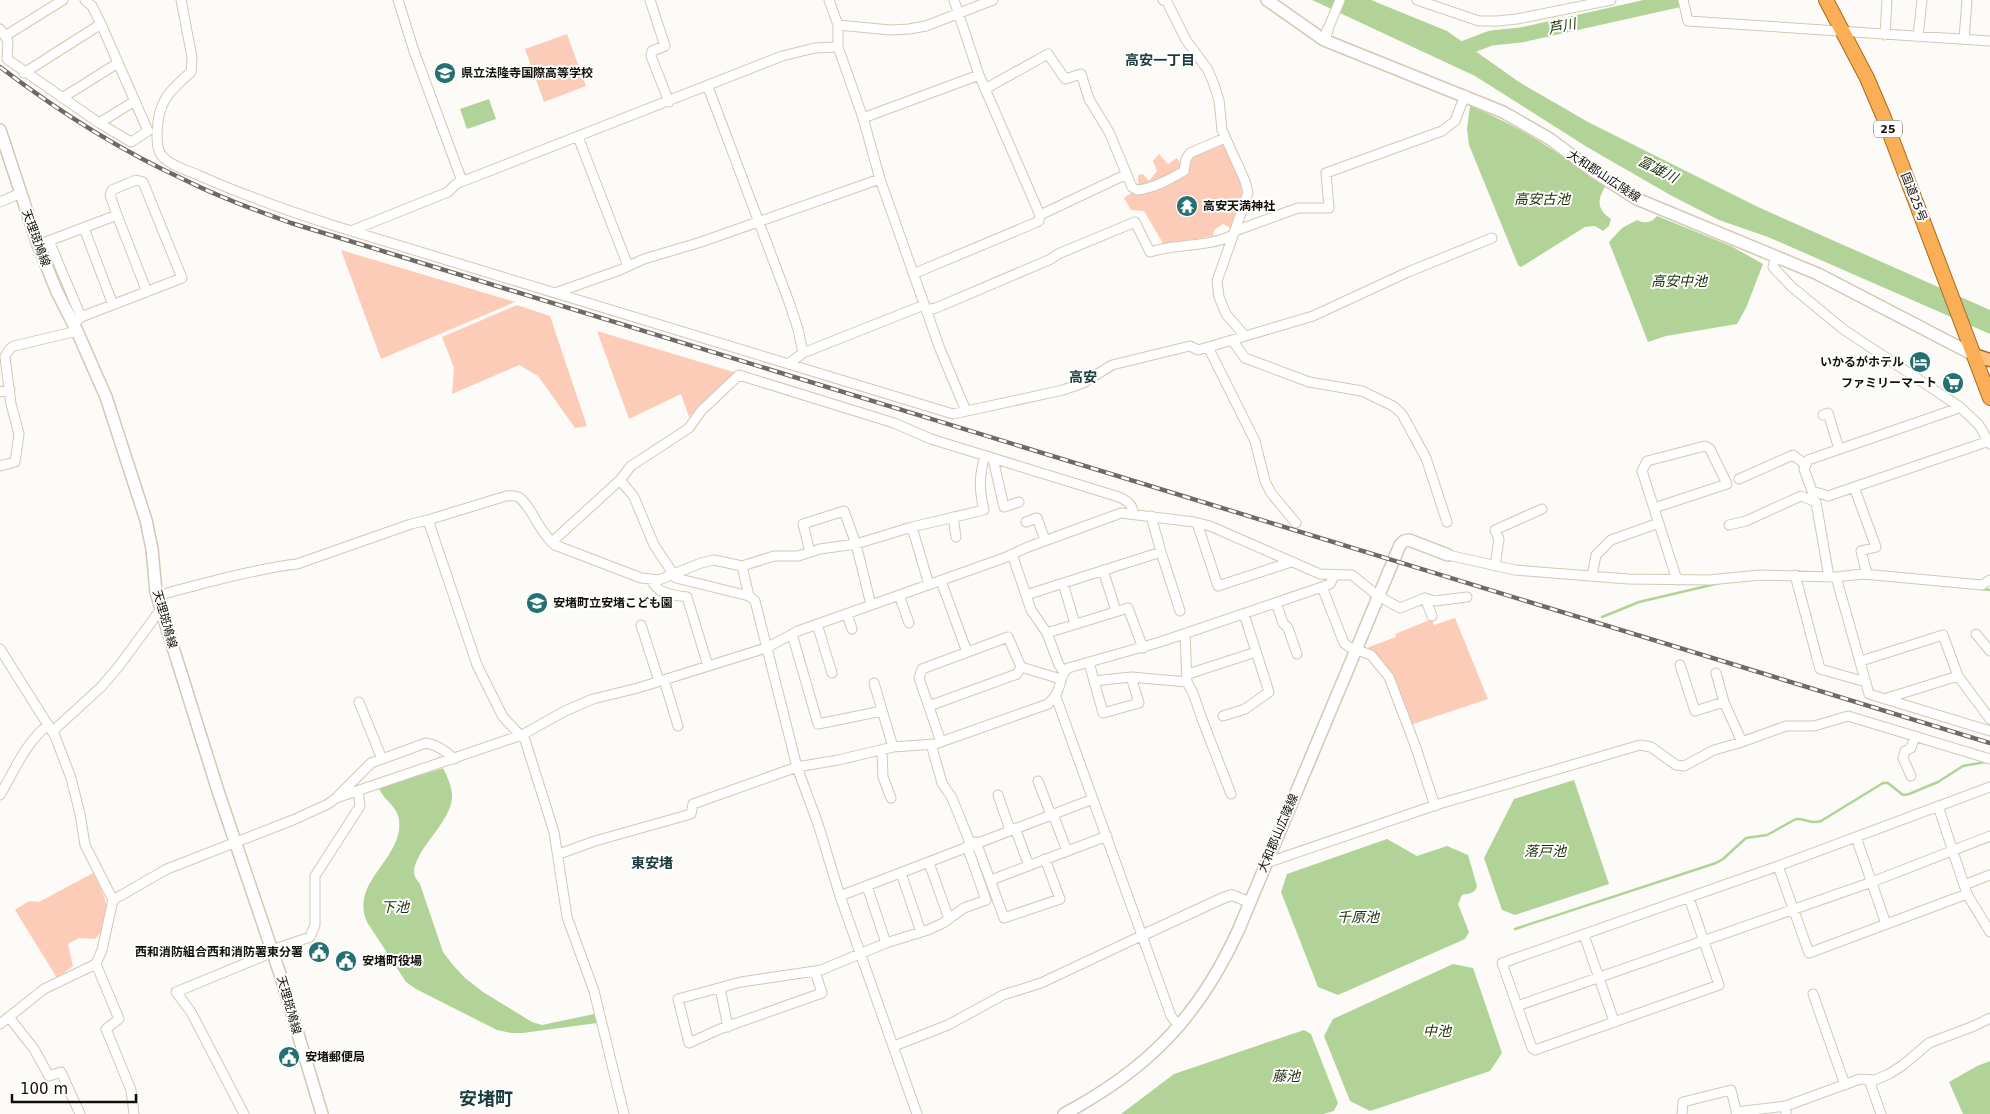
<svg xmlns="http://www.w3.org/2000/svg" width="1990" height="1114" viewBox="0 0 1990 1114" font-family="'DejaVu Sans','Noto Sans JP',sans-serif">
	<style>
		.green { fill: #fdccb9 }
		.water { fill: #b2d397 }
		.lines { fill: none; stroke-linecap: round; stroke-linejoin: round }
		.stream { stroke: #b2d397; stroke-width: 2.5 }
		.river { stroke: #b2d397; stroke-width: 15 }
		.minor-casing { stroke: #d2c9b4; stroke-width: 11 }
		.tertiary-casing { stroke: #d2c9b4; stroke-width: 12 }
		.secondary-casing { stroke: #d2c9b4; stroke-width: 14 }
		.primary-casing { stroke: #a86a1f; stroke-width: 15 }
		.trunk-casing { stroke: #a86a1f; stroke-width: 16 }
		.minor { stroke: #fff; stroke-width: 9 }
		.tertiary { stroke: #fff; stroke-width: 10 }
		.secondary { stroke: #fff; stroke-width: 11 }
		.primary { stroke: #fbc280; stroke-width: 12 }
		.trunk { stroke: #faae56; stroke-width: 14 }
		.rail-casing { stroke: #6d6a65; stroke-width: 4.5 }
		.rail { stroke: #fff; stroke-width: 2.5; stroke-dasharray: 8; stroke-linecap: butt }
		.labels { text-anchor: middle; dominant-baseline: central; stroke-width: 4; stroke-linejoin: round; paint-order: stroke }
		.shield { fill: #fff; stroke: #5a5853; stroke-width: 1 }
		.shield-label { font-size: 11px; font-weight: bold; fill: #131009 }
		.poi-label { font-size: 12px; font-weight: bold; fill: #131009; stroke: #fff; text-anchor: start }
		.street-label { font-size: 12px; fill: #131009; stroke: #fff }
		.water-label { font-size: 14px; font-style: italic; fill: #1d3106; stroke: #fff }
		.neighbourhood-label { font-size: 14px; font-weight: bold; fill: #1a3c3d; stroke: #fff }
		.district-label { font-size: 18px; font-weight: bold; fill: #1a3c3d; stroke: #fff }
	</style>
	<rect width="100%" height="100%" fill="#fdfbf7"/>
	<path class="green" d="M567 34 586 86 544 102 525 49Z
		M1224 142 1241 184 1242 194 1230 228 1223 224 1214 230 1213 236 1164 245 1144 211 1131 210 1124 198 1131 193 1139 195 1138 175 1143 174 1149 181 1157 171 1153 161 1159 154 1168 164 1177 158 1182 167 1187 169 1195 154Z
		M341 250 515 302 381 359Z
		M517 305 550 316 587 426 575 428 538 376 519 365 452 394 454 368 442 337Z
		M597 331 737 373 689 417 681 394 629 419Z
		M1455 618 1488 699 1410 725 1399 700 1367 651 1369 647 1396 637 1395 634 1432 619 1434 625Z
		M93 873C105 896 117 918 95 939L79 938 68 944 73 966 57 978 15 910 29 901 39 902Z"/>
	<path class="water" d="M1312 0H1371L1447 31 1519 82 1588 122 1758 207 1990 310V334L1768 237 1719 220 1672 196 1587 147 1475 76Z
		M489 99 496 119 467 129 460 109Z
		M1470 106C1522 127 1560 154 1605 187 1597 200 1597 210 1611 219L1609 226 1603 231 1595 226 1585 227 1521 267 1518 265 1469 145 1467 129Z
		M1657 216 1731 246 1763 264 1746 308 1737 324 1666 336 1648 342 1609 242 1622 228 1637 220C1644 224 1652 223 1657 216Z
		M443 768C447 776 451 784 452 794 454 821 413 849 414 874 415 878 418 881 420 884L443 952 453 965 465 978 483 992 532 1022 542 1025 594 1014 597 1023 523 1033H511L497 1030 416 989 406 982 367 922C349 881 404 859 399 820 397 805 384 801 379 788Z
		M1574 780 1609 884 1515 915 1502 910 1484 858 1514 799Z
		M1387 839 1417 856 1447 846 1468 855 1477 886C1475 894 1469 893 1462 895L1458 904 1469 932 1465 939 1338 995 1318 987 1281 892 1287 874Z
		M1453 964 1473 968 1502 1053 1490 1071 1370 1111 1350 1101 1324 1036 1333 1019Z
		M1304 1030 1311 1034 1338 1103 1334 1111 1323 1114H1121L1174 1074Z
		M1990 1061V1114H1963L1949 1082 1977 1066Z"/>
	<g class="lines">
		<path class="stream" d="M1982 589 1990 590
			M1602 617 1639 602 1720 583
			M1515 929 1716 863 1723 859 1746 838 1767 835 1796 819C1807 818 1810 825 1821 821L1883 783H1888L1903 795 1909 794 1938 782 1963 766 1985 762"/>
		<path class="river" d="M1449 54 1491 38 1521 35 1678 0"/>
		<g class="minor-casing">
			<path id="minor" d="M181 0 192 57 191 72C168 92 158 102 157 133 157 142 157 152 164 158 173 167 187 170 198 175 243 195 288 211 335 226L953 414 1063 390 1083 383 1112 365 1190 346 1198 350 1232 340
				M398 0 414 51 462 181
				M650 0 665 46 652 51 651 56 669 102
				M829 0 838 25V47L863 118 880 179 940 349 966 411
				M954 0 979 75 1040 215
				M1163 0 1167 2 1186 40 1208 70 1213 82 1219 100 1222 130 1245 181 1248 193 1217 281 1219 297 1226 314 1245 336
				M1417 0 1479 21H1497L1517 19 1611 0
				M1683 0 1688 21 1990 41
				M838 25 890 30 909 29 926 26 993 0
				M0 29 8 41 7 59 99 123 131 142 148 131 101 24 92 6 85 0
				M1328 29 1340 0
				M1885 35 1887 0
				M5 36 63 0
				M1918 37 1922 0
				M1964 39 1967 0
				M24 73 101 24
				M708 87 789 302 798 329 803 353
				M985 89 1048 54 1065 79 1081 74 1089 99 1109 132 1132 187 1137 190C1154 188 1169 180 1184 171L1186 159 1190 153 1225 138
				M62 98 118 63
				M863 118 979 75
				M99 123 135 101
				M578 137 628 266
				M0 202 21 193
				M117 215 147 292
				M84 228 113 305
				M351 231 448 192 456 184 782 56 815 48 838 47
				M1235 231 1298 208H1329L1326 173 1442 131 1455 121 1465 95
				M49 241 81 317
				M38 245 117 215 110 195 112 190 136 180 143 182 182 278 81 317 73 324
				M1776 256 1773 267 1792 287 1843 329 1960 407 1979 425 1990 444
				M913 274 1030 225 1039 221 1040 215 1127 174
				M555 293 620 270 644 259 701 242 880 179
				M926 310 936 308 1051 259 1058 254 1135 222 1150 252C1177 243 1207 248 1233 235
				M1208 347 1255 441 1265 481 1271 493 1296 523
				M788 364 803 353 924 305
				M0 392 10 389
				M1956 409 1808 460 1804 469 1812 491 1828 496 1989 441
				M1823 415 1828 413 1839 449
				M993 459 1004 507 1019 502
				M0 466 15 462 19 434 11 404 5 357C7 352 9 348 14 346L77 331
				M1739 479 1793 455 1806 465
				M620 480 634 497 654 545 676 578 749 596 755 601 797 767 818 824 840 896 917 1114
				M1854 487 1876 547 1861 551 1867 574
				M1654 508 1727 484 1710 449 1705 446 1647 461 1642 471 1677 580
				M1151 516 1161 552 1180 611
				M953 517 956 537
				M428 520 477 665 503 717 525 740 554 832 567 917 594 991 624 1114
				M1026 522 1037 518 1045 540
				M1447 522 1426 458 1402 414 1393 406 1362 391 1309 382 1245 358 1232 340 1313 316 1408 272 1492 238
				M1197 523 1218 586 1291 562
				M1729 525 1746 521 1801 496 1816 502 1829 577
				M912 527 929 585
				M552 542 620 480 631 466 689 428 701 411 739 375 894 423 931 439 1119 497C1127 501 1133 504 1133 514
				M810 552 803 524 844 511 856 544 871 605
				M1012 554 1031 610 1047 633 1059 665 1064 672
				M1448 555 1515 570 1628 579 1709 580 1760 575 1836 577 1863 574 1982 585 1990 580
				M742 566 749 596
				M1495 566 1499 539 1495 530 1542 509
				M1103 570 1116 611
				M1795 575 1820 669 1866 682
				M1592 576 1596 555 1611 540 1659 523
				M1836 577 1869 694 1990 731
				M652 580C656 594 674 595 687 597L708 666
				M941 581 967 652
				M1063 583 1075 624
				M1322 587 1344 643 1349 647 1371 655 1389 677 1415 745 1435 806
				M899 595 909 623
				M1026 595 1161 552
				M157 596C176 590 194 586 213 581 241 574 268 567 297 564L411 524 428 520 506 496C511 496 514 495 518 497 530 503 540 534 555 545L641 578 659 580 701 563 714 560 742 566 774 556H798L820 549 856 544 912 527 984 510C979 490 979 475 985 456
				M1425 598 1432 616
				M1276 603 1283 623 1288 628 1297 654
				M847 614 852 629
				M817 624 832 673
				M641 625 659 681
				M1047 633 1128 608 1143 648
				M792 634 818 724 882 711
				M1185 634 1187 682 1193 693 1202 719 1231 794
				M1976 634 1990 651
				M0 649 55 736 71 778 80 814 85 845 113 900 102 950 96 964 119 1019 106 1029 131 1090 134 1114
				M1861 661 1943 635 1958 676 1990 719
				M1089 662 1094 681
				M1680 665 1695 711 1724 702
				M1021 667 1061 679
				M1716 673 1724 702 1742 742
				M1188 674 1256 652
				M1131 677 1139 703 1103 713 1094 681 1131 677 1187 682
				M664 680 678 726
				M874 683 893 747
				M1056 697 1171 1016 1179 1026
				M1884 699 1958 676
				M359 702 382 759
				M929 706 1017 674 1021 667 1008 637 922 669 919 678 941 742
				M1223 716 1245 709 1269 692 1244 614
				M53 731 101 687 119 666 161 609
				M931 744 942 783 952 798 971 845
				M882 750 883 777 891 798
				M1911 776 1903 758 1905 751 1911 748 1915 736
				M1038 781 1051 815
				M0 795C15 770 25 743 48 725
				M998 795 1010 830
				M337 797 371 763 426 743C438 745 446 751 454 759
				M1938 806 1967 894 1990 932
				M1053 814 1067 851
				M1015 828 1029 866
				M1856 837 1886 924
				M976 842 1004 918 1060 899 1045 859
				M559 854 595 841 691 814 693 804 797 767 838 760 893 747 935 744 1048 704C1064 690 1057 678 1068 668L1160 642 1322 587 1330 584 1334 576
				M929 863 949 919
				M1266 863 1439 804 1640 745 1651 747 1676 765 1684 766 1714 750 1739 743 1786 726H1814L1848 716 1990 759
				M1778 866 1809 953 1967 894
				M901 873 921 932
				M991 880 1107 836
				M1964 885 1990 875
				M867 886 886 943
				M840 896 1093 799
				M1689 898 1719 985 1535 1050 1532 1048 1502 963 1778 866 1990 787
				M113 900 167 869 293 820 328 804 336 798 522 735 565 711 593 699 638 688 766 648 798 631 1004 558 1028 547 1121 513 1194 522 1210 526 1320 574 1352 575 1378 596 1400 608 1425 598 1435 601 1467 597
				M1584 935 1614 1021
				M272 950 310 937 315 925V876L360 806 358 791
				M815 971 822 993 720 1029 689 1043 678 999 741 982 815 971 821 970 886 943 928 930 943 923 964 908 986 900 967 846
				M720 988 728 1027
				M1813 994 1845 1085
				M1517 1006 1872 882 1990 836
				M9 1017 34 1049 49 1076 61 1072 80 1114
				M0 1024 44 989 96 964
				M894 1046 948 1025 1003 995 1041 983 1143 935
				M1869 1080 1881 1114
				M1736 1112 1786 1106
				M244 1114 191 1012 176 992 273 952
				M1682 1114 1683 1102 1731 1090 1737 1114
				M1786 1114V1106L1860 1079 1875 1080 1889 1074 1903 1065 1929 1043 1974 1026 1990 1018"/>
		</g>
		<g class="tertiary-casing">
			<path id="tertiary" d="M1324 40 1328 29
				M1143 935 1223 898 1232 895 1249 902"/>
		</g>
		<g class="secondary-casing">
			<path id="secondary" d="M1267 0 1324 40 1503 112 1550 139 1593 171 1637 199 1818 274 1974 355
				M0 130 38 245 57 292 77 331 106 397 146 520 152 549 156 592 161 609 218 791 280 974 322 1114
				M1064 1114C1148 1069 1198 1018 1238 931L1400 545 1404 541 1409 540 1448 555"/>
		</g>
		<g class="primary-casing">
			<path id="primary" d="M1974 355 1990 360"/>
		</g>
		<g class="trunk-casing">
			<path id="trunk" d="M1826 0 1867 78 1884 118 1990 398"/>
		</g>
		<use href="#minor" class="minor"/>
		<use href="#tertiary" class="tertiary"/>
		<use href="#secondary" class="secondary"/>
		<use href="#primary" class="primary"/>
		<use href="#trunk" class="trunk"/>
		<g class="rail-casing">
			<path id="rail" d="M0 67C58 111 119 150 185 180 219 197 255 210 291 223L1990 743"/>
		</g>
		<use href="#rail" class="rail"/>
	</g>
	<defs>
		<g id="school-disc" transform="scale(1.125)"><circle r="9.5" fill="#257072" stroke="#fff"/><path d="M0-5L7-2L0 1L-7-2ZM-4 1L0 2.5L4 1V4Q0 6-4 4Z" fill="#fff"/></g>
		<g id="temple-disc" transform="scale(1.125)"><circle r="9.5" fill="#257072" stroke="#fff"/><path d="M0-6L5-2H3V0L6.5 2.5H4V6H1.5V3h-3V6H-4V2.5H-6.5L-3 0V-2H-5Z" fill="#fff"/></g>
		<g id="hotel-disc" transform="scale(1.125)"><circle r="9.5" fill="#257072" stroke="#fff"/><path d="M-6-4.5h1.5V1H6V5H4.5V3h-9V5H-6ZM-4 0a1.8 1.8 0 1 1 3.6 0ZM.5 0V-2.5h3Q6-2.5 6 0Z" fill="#fff"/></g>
		<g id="supermarket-disc" transform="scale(1.125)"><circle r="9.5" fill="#257072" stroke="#fff"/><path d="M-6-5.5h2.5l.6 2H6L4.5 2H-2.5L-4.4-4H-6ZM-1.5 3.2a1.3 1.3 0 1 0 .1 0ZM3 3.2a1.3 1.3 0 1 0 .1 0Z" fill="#fff"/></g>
		<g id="civic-disc" transform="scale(1.125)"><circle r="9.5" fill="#257072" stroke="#fff"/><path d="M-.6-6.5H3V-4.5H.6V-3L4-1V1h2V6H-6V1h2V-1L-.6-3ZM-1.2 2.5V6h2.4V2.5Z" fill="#fff"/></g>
	</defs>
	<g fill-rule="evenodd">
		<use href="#school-disc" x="445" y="73"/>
		<use href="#temple-disc" x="1187" y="206"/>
		<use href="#hotel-disc" x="1920" y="362"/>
		<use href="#supermarket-disc" x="1953" y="383"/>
		<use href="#school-disc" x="537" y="603"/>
		<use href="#civic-disc" x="319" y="952"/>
		<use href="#civic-disc" x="346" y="961"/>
		<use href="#civic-disc" x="289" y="1057"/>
	</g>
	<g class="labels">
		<rect class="shield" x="1874" y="120.5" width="28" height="17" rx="4"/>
		<g class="shield-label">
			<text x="1888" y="129">25</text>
		</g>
		<g class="poi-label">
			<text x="461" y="73">県立法隆寺国際高等学校</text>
			<text x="1203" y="206">高安天満神社</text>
			<text x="1904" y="362" text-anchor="end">いかるがホテル</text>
			<text x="1937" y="383" text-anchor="end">ファミリーマート</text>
			<text x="553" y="603">安堵町立安堵こども園</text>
			<text x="303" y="952" text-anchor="end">西和消防組合西和消防署東分署</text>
			<text x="362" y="961">安堵町役場</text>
			<text x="305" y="1057">安堵郵便局</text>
		</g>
		<g class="street-label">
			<text transform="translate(1604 176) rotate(33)">大和郡山広陵線</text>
			<text transform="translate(1914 197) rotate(69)">国道25号</text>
			<text transform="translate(36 238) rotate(70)">天理斑鳩線</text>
			<text transform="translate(165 619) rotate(74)">天理斑鳩線</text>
			<text transform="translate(1278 833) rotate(-67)">大和郡山広陵線</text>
			<text transform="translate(289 1005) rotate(74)">天理斑鳩線</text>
		</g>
		<g class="water-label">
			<text transform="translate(1562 26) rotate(-12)">芦川</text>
			<text transform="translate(1658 169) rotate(27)">富雄川</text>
			<text x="1542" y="199">高安古池</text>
			<text x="1679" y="281">高安中池</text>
			<text x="1545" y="851">落戸池</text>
			<text x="395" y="907">下池</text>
			<text x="1358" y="917">千原池</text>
			<text x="1437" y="1031">中池</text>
			<text x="1286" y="1076">藤池</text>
		</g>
		<g class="neighbourhood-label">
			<text x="1160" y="60">高安一丁目</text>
			<text x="1083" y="377">高安</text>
			<text x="652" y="863">東安堵</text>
		</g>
		<g class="district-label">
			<text x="486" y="1098">安堵町</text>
		</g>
	</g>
	<path d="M12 1094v8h124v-8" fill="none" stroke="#131009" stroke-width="2.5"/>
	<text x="20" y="1094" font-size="15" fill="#131009" stroke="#ffffff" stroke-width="4" paint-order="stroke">100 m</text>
</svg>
